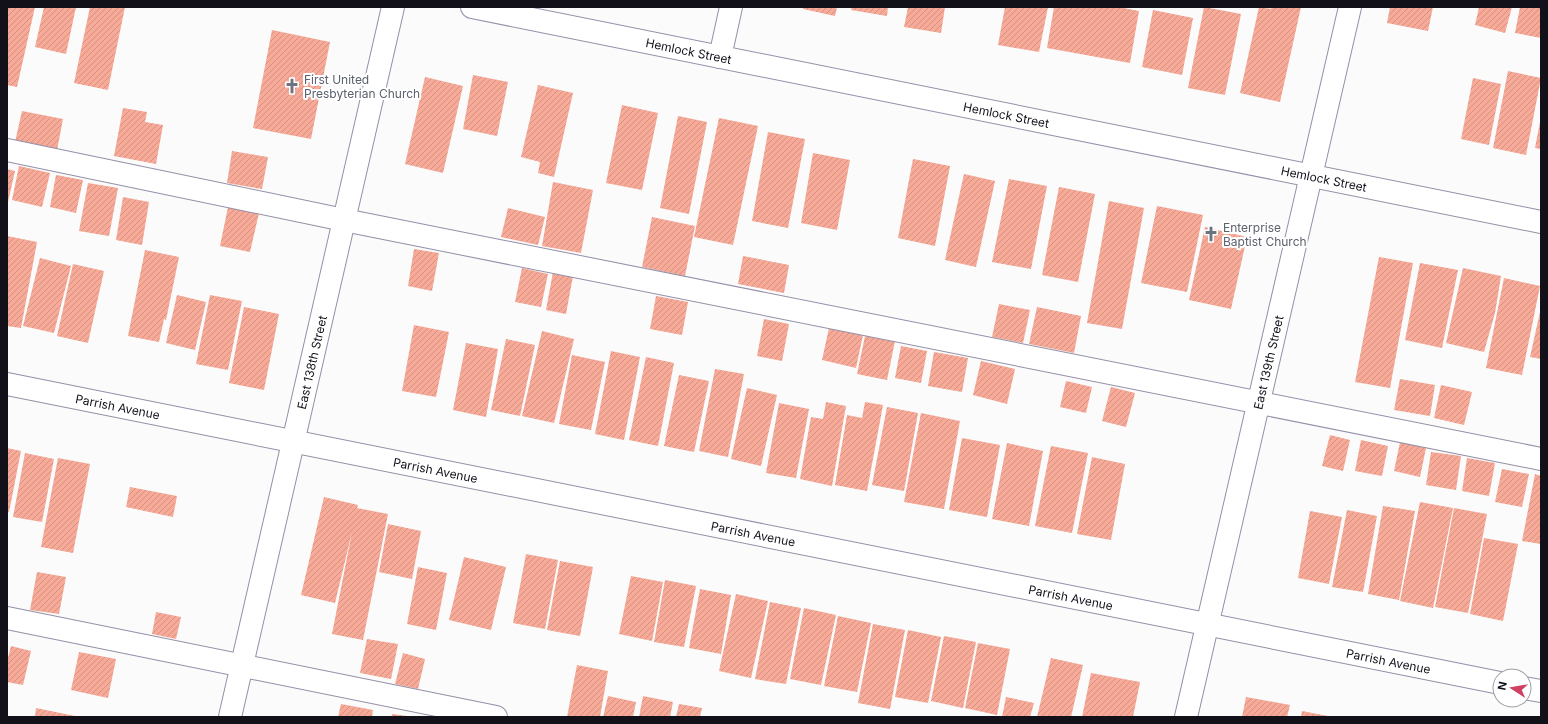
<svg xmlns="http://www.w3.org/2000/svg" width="1548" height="724" viewBox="0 0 1548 724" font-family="Inter,sans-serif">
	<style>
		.building { fill: url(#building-hatch) }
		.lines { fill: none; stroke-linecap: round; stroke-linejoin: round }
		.minor-casing { stroke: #9390a8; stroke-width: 24 }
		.minor { stroke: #fff; stroke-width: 22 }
		.labels { text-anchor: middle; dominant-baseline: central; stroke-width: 4; stroke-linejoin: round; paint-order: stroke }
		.street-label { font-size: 12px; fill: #12111a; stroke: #fff }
		.worship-label { font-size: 12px; fill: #5b616d; stroke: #fff; text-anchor: start }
	</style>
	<defs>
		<pattern id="building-hatch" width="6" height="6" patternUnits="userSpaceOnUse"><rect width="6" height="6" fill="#f6aa97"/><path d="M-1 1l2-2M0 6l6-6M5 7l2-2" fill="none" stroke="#d29182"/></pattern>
	</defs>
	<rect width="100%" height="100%" fill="#fbfbfb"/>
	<path class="building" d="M7 7H35L17 87 7 85Z
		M44 7H76L66 54 35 47Z
		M90 7H125L108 90 74 83Z
		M803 7H837L835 16 803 9Z
		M852 7H888L887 16 851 10Z
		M908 7H945L941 33 904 27Z
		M1005 7H1048L1039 52 998 45Z
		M1054 7H1118L1139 11 1130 63 1047 48Z
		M1204 7 1241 14 1225 95 1188 88Z
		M1259 7 1271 9 1272 7H1301L1280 102 1240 93Z
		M1390 7H1433L1428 31 1387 23Z
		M1479 7H1512L1505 33 1475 25Z
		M1520 7H1541V38L1515 33Z
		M1153 10 1193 18 1182 75 1142 67Z
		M272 30 330 42 311 139 253 128Z
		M1508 71 1541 78 1526 155 1493 148Z
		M473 75 508 82 497 136 463 129Z
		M425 77 463 86 443 173 405 164Z
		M1473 78 1501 84 1489 145 1461 139Z
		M538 85 573 93 554 177 538 173 540 162 521 157Z
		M622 105 658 113 642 190 606 183Z
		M123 108 147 112 145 122 163 125 156 164 114 156Z
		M22 111 63 119 57 150 15 142Z
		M678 116 707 122 689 214 660 208Z
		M719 118 758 126 733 245 694 237Z
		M1540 122H1541V149L1535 148Z
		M768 132 805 139 788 228 752 221Z
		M232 151 268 157 262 189 227 183Z
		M813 153 850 160 837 230 801 223Z
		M913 159 950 166 935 246 898 238Z
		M19 166 50 173 42 207 12 200Z
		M7 169 15 171 8 202H7Z
		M964 174 995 181 976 267 945 260Z
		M56 175 83 180 76 213 50 207Z
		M1009 179 1047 186 1031 269 992 262Z
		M553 182 593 190 581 253 542 246Z
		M88 183 118 188 109 236 79 231Z
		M1059 187 1095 194 1078 282 1042 275Z
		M123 197 149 202 142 245 116 240Z
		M1109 201 1144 208 1122 329 1087 323Z
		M1157 206 1203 215 1187 292 1141 283Z
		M228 207 259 213 250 252 220 246Z
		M508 208 545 217 538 245 501 237Z
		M652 217 695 226 685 276 642 267Z
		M1205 227 1247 237 1231 309 1189 300Z
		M7 236 37 242 21 328 7 326Z
		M414 249 439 253 432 291 408 286Z
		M145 250 179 257 166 320 164 319 159 342 128 336Z
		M743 256 789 265 784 293 738 284Z
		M1379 257 1413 263 1390 388 1355 382Z
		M40 258 71 266 54 333 23 326Z
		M1420 263 1458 270 1442 348 1405 340Z
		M73 264 104 271 88 343 57 336Z
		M522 268 548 274 541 307 515 302Z
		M1463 268 1501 276 1495 313 1484 352 1446 343Z
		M553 272 573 276 566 314 546 310Z
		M1504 278 1540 286 1522 375 1486 368Z
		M177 295 206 302 195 350 166 343Z
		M210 295 242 301 228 370 196 364Z
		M656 296 688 302 682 335 650 329Z
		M999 304 1030 310 1023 343 992 337Z
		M244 307 279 314 264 390 229 383Z
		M1037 307 1081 316 1074 353 1029 344Z
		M1540 312H1541V359L1530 357Z
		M764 319 789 324 782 361 757 356Z
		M414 325 449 332 436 397 402 391Z
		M829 328 863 335 856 368 822 360Z
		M542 331 574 339 554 423 522 416Z
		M865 336 895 341 887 380 857 374Z
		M506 339 535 345 520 416 491 410Z
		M466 343 498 349 486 417 453 410Z
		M901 346 927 351 921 383 895 378Z
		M611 351 640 357 624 440 595 434Z
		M934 352 968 358 962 392 928 386Z
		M572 355 605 362 591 430 559 424Z
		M646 357 674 363 658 446 629 440Z
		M981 361 1015 369 1007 404 973 395Z
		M715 369 744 374 728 457 699 451Z
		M679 375 709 381 694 452 664 446Z
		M1400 379 1435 385 1430 416 1394 410Z
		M1066 381 1092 387 1086 413 1060 407Z
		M1441 385 1472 392 1464 425 1434 418Z
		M1111 387 1135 393 1126 427 1102 421Z
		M747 388 777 395 761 466 731 459Z
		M826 402 846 406 832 486 800 479 811 417 823 419Z
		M865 402 883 405 867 491 835 485 847 415 862 418Z
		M779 403 809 409 796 478 766 473Z
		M887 407 918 413 904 491 872 485Z
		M921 413 960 421 944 509 904 502Z
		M1330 435 1350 440 1343 471 1322 466Z
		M962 438 1000 445 987 517 949 510Z
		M1361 440 1388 446 1382 476 1355 471Z
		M1400 442 1426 448 1420 477 1394 471Z
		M1007 443 1043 451 1029 526 992 519Z
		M1051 446 1088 453 1072 533 1035 526Z
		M7 448 21 451 9 512H7Z
		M1431 452 1461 456 1456 490 1426 485Z
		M25 453 54 459 42 522 13 517Z
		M1092 457 1125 464 1111 540 1077 534Z
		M58 458 90 464 73 553 41 547Z
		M1467 458 1495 463 1489 496 1462 491Z
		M1502 469 1529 474 1522 507 1495 502Z
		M1535 474 1541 476V544L1522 541Z
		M130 487 177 496 173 517 126 507Z
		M324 497 358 505 357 508 388 514 363 640 332 634 352 532 335 603 301 595Z
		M1420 502 1453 508 1433 608 1400 601Z
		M1383 506 1415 511 1399 600 1368 594Z
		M1454 508 1487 514 1468 613 1435 607Z
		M1347 510 1377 516 1363 592 1332 587Z
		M1310 511 1342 517 1329 584 1298 578Z
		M388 524 421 531 412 579 379 572Z
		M1484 538 1518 544 1503 621 1470 614Z
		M526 554 558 560 545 629 513 623Z
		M464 557 506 567 491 630 449 620Z
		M560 561 593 567 580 636 547 630Z
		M418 567 447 573 436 630 407 624Z
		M37 572 66 577 59 614 30 610Z
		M631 576 663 582 652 641 619 634Z
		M665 580 696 586 684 647 654 642Z
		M700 589 731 595 721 654 689 648Z
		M736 594 768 601 751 678 719 671Z
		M770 602 801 608 786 684 755 679Z
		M804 608 836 615 821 685 790 679Z
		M156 612 181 617 176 639 152 634Z
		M838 616 871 623 857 692 824 686Z
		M873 624 905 630 890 709 858 703Z
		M908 630 941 637 928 703 895 697Z
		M944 636 976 642 963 708 931 701Z
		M367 639 398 644 391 679 360 673Z
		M978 643 1010 649 997 715 965 708Z
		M11 646 31 651 23 685 7 682V662Z
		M79 652 116 659 108 698 71 690Z
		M403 653 425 659 418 689 395 684Z
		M1051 658 1083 665 1071 717H1037Z
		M577 665 608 671 600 717H567Z
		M1091 673 1140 682 1133 717H1082Z
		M608 696 636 702 633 717H603Z
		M643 696 673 702 670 717H639Z
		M1006 697 1034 703 1030 717H1002Z
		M1246 697 1290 705 1287 717H1242Z
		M341 704 373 710 372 717H338Z
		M679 704 702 708 700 717H676Z
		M36 708 75 716V717H35Z
		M1302 711 1328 716V717H1301Z
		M392 714 407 716V717H392Z"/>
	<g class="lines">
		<g class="minor-casing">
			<g id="minor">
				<path id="s1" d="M472 7 1541 222"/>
				<path d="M720 57 731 7"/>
				<path d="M7 150 344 220 1541 459"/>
				<path id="s2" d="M7 384 1500 683"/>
				<path d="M7 618 496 717"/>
				<path d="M1524 688 1541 691"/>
				<path id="s3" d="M230 717 393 7"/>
				<path id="s4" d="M1186 717 1350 7"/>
			</g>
		</g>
		<use href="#minor" class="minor"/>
	</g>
	<defs>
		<g id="church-bare" transform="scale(1.2)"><path d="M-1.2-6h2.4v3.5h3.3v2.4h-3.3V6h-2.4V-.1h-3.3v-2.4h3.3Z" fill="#6b7280" stroke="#fff" stroke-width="2.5" paint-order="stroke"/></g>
	</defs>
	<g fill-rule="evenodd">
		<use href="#church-bare" x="292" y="86"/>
		<use href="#church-bare" x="1211" y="234"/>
	</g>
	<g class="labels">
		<g class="street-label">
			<text stroke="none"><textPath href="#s1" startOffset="221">Hemlock Street</textPath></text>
			<text stroke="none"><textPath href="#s1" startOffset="545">Hemlock Street</textPath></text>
			<text stroke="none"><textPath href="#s1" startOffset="869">Hemlock Street</textPath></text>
			<text stroke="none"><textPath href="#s3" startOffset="364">East 138th Street</textPath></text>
			<text stroke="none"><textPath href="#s4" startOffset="364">East 139th Street</textPath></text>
			<text stroke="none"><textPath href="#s2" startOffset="113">Parrish Avenue</textPath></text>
			<text stroke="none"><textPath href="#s2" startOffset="437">Parrish Avenue</textPath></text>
			<text stroke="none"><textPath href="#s2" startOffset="761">Parrish Avenue</textPath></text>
			<text stroke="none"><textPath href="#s2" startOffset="1085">Parrish Avenue</textPath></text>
			<text stroke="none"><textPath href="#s2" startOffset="1409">Parrish Avenue</textPath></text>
		</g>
		<g class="worship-label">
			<text x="304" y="79">First United<tspan x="304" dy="14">Presbyterian Church</tspan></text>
			<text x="1223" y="227">Enterprise<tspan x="1223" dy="14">Baptist Church</tspan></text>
		</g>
	</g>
	<rect width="1548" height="724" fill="none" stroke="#12111a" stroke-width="16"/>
	<g transform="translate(1512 688) rotate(282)"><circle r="19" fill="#ffffff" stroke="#a0a0a3"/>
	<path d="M0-3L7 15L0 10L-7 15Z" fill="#d04161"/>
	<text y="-6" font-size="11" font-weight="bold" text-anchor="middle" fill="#12111a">N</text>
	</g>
</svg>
